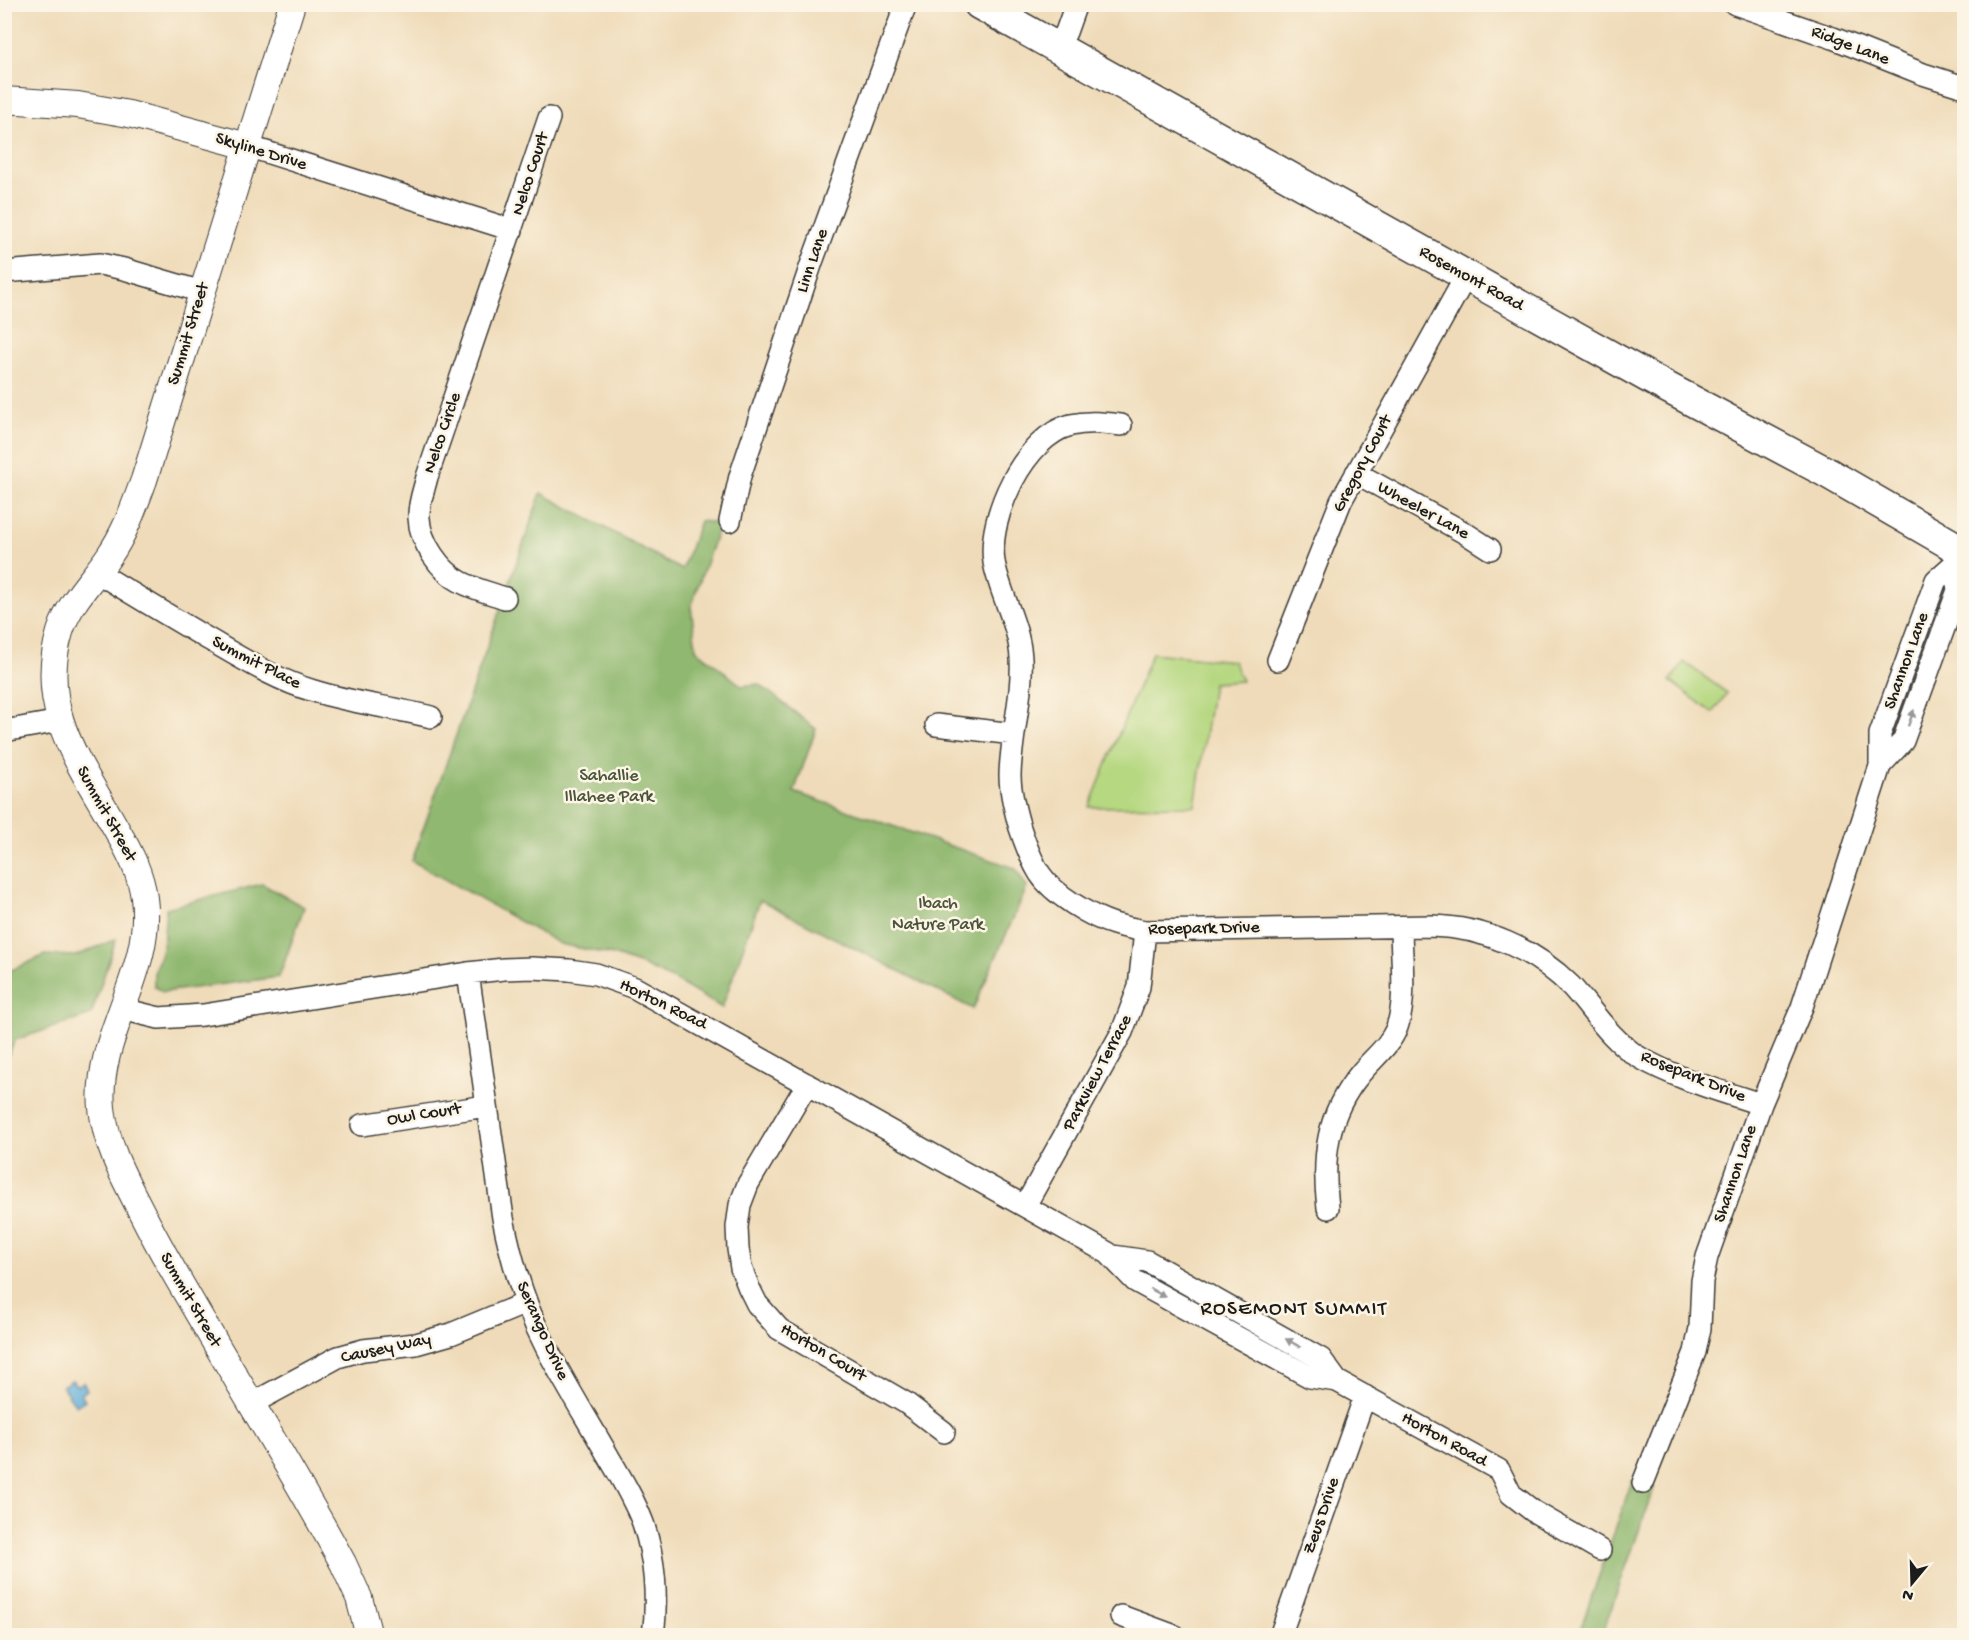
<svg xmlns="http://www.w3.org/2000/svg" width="1969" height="1640" viewBox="0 0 1969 1640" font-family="'Gochi Hand',sans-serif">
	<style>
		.green { fill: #b6d881; stroke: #697a4e; stroke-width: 1.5 }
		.forest { fill: #90b86f; stroke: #566a46; stroke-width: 1.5 }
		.water { fill: #60aed9; stroke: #3e657a; stroke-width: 1.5 }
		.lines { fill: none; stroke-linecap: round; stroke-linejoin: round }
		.minor-casing { stroke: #3c3934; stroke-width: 24 }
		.tertiary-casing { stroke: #3c3934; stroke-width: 28 }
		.secondary-casing { stroke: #3c3934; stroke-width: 33 }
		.minor { stroke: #fff; stroke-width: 21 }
		.tertiary { stroke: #fff; stroke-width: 26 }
		.secondary { stroke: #fff; stroke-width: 30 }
		.oneway { fill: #999 }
		.labels { text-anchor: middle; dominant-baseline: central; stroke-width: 5; stroke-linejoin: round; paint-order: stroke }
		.street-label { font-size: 18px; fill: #1c1c1c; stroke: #fcf5e5 }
		.park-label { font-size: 18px; fill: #4a543a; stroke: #fcf5e5 }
		.quarter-label { font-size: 21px; letter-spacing: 1.5px; fill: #1c1c1c; stroke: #fcf5e5 }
	</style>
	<rect width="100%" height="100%" fill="#fcf5e5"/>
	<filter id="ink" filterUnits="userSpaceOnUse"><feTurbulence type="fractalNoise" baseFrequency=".0167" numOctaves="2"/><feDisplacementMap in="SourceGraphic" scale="12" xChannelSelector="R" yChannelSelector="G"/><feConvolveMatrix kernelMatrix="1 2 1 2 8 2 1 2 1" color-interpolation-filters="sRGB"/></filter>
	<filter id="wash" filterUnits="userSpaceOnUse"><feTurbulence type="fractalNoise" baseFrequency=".008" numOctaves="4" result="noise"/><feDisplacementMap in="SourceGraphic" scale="24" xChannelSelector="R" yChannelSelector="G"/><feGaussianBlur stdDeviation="1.35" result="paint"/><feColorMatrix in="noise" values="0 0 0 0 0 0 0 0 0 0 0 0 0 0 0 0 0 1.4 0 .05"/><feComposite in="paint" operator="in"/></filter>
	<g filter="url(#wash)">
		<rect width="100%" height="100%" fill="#efdbb9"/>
		<path class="green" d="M1152 653 1233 661 1242 681 1213 683 1195 806 1089 807Z
			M1684 662 1727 693 1713 713 1670 681Z"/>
		<path class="forest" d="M541 493 682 570 700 521 720 523 691 606 696 649 742 686 759 684 816 729 794 792 1015 868 1027 887 973 1009 760 900 722 1008 676 981 644 966 613 955 560 944 412 861Z
			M262 884 304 907 279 977 163 992 154 986V973L163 946 166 908Z
			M116 939 91 1015 15 1040 5 1063V973L45 955 76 956Z
			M1632 1481 1654 1488 1602 1635 1578 1636Z"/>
		<path class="water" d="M72 1380 77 1386 83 1382 87 1390 81 1394 85 1400 76 1406 62 1386Z"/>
	</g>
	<g filter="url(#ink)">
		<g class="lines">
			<g class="minor-casing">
				<path id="minor" d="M1735 4 1833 38 1923 74 1964 87
					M1057 48 1066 32 1076 4
					M247 146 512 230
					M4 272 100 264 124 269 202 292
					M1121 425C1104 423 1088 421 1071 425 1025 436 987 517 994 562 1000 595 1019 624 1021 658 1023 697 1011 735 1010 775 1010 793 1015 811 1020 828 1025 843 1031 860 1040 874 1053 894 1091 917 1114 924 1124 927 1135 929 1145 931L1431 926C1484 927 1534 949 1571 986 1593 1010 1609 1038 1637 1056 1674 1078 1720 1091 1761 1104
					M1356 473 1465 533 1490 549
					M730 521 740 476 812 262 906 4
					M97 572C132 594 168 615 203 636 238 656 275 680 314 691 352 703 392 707 431 717
					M505 598C490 593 474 589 461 582 440 571 420 542 419 518 418 504 424 490 427 477L549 118
					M1278 660 1341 501 1466 276
					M936 725 1014 734
					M4 731 60 721
					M1880 766 1903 741 1958 590 1954 564
					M468 973 503 1218C512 1263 525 1307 546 1347 565 1384 587 1419 607 1454 620 1476 634 1499 643 1523 655 1558 658 1599 653 1636
					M122 1009 159 1018 203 1015 468 973 504 969 532 968 569 970 596 974 635 988 1108 1253 1135 1281 1310 1377 1337 1381 1499 1470 1511 1494 1533 1511 1600 1550
					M807 1084 748 1184 740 1205 737 1227 738 1249 741 1268 749 1288 757 1304 779 1329 906 1403 944 1432
					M362 1125 486 1106
					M1025 1206 1122 1032 1139 987 1145 931
					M1328 1208C1322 1158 1326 1115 1360 1074 1372 1059 1390 1046 1397 1027 1407 999 1401 957 1401 927
					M1113 1256 1147 1261 1321 1359 1337 1381
					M251 1404 338 1357 363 1350 416 1344 451 1334 526 1303
					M1643 1483 1695 1352 1700 1328 1702 1281 1707 1257 1761 1104 1802 1007 1880 766V734L1936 580 1954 564 1961 549
					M1121 1616 1175 1636
					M1280 1636 1365 1396"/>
			</g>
			<g class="tertiary-casing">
				<path id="tertiary" d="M292 4 144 480C134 507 125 533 109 556 92 581 69 602 60 632 36 711 82 766 118 832 130 853 141 874 144 898 154 972 95 1035 102 1108 106 1145 123 1176 140 1209 155 1239 172 1269 189 1298 240 1386 294 1473 343 1563L359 1598 369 1636
					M4 100 78 105 129 114 247 146"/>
			</g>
			<g class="secondary-casing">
				<path id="secondary" d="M979 4 1655 381 1826 472 1964 552"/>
			</g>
			<use href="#minor" class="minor"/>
			<use href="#tertiary" class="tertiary"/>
			<use href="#secondary" class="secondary"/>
		</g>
		<defs><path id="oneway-solid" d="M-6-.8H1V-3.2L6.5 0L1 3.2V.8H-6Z" transform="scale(1.5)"/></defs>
		<g class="oneway">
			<use href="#oneway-solid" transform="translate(1911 718) rotate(-70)"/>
			<use href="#oneway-solid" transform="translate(1158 1293) rotate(29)"/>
			<use href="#oneway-solid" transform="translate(1293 1343) rotate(-151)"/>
		</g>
	</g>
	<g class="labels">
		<g class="street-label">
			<text transform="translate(1850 46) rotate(21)">Ridge Lane</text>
			<text transform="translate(261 152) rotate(17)">Skyline Drive</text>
			<text transform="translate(531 174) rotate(-72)">Nelco Court</text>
			<text transform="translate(813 261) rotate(-71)">Linn Lane</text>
			<text transform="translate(1471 279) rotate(29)">Rosemont Road</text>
			<text transform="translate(189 334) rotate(-73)">Summit Street</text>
			<text transform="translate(443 433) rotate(-71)">Nelco Circle</text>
			<text transform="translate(1363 464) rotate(-62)">Gregory Court</text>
			<text transform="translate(1423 511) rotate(29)">Wheeler Lane</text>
			<text transform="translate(1907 661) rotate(-70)">Shannon Lane</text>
			<text transform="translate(256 663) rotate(27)">Summit Place</text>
			<text transform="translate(106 814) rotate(61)">Summit Street</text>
			<text transform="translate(1204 929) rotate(-1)">Rosepark Drive</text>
			<text transform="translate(663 1005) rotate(26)">Horton Road</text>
			<text transform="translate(1098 1073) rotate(-62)">Parkview Terrace</text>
			<text transform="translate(1693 1077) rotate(22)">Rosepark Drive</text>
			<text transform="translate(424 1115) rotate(-9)">Owl Court</text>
			<text transform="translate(1736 1174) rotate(-71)">Shannon Lane</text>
			<text transform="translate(190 1300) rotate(60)">Summit Street</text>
			<text transform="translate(542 1331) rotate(66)">Serango Drive</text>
			<text transform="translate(386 1349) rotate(-12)">Causey Way</text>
			<text transform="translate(823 1353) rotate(31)">Horton Court</text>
			<text transform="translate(1444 1440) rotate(29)">Horton Road</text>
			<text transform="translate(1322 1516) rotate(-71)">Zeus Drive</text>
		</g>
		<g class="park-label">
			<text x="609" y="776">Sahallie<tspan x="609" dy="21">Illahee Park</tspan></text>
			<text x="938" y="904">Ibach<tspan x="938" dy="21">Nature Park</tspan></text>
		</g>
		<g class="quarter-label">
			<text x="1294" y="1310">ROSEMONT SUMMIT</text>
		</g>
	</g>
	<rect width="1969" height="1640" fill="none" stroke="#fcf5e5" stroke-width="24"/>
	<g transform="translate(1912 1583) rotate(199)" stroke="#fcf5e5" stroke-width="4.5" paint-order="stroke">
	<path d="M0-4.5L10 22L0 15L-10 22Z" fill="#1c1c1c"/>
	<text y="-9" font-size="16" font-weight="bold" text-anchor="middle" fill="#1c1c1c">N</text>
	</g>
</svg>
